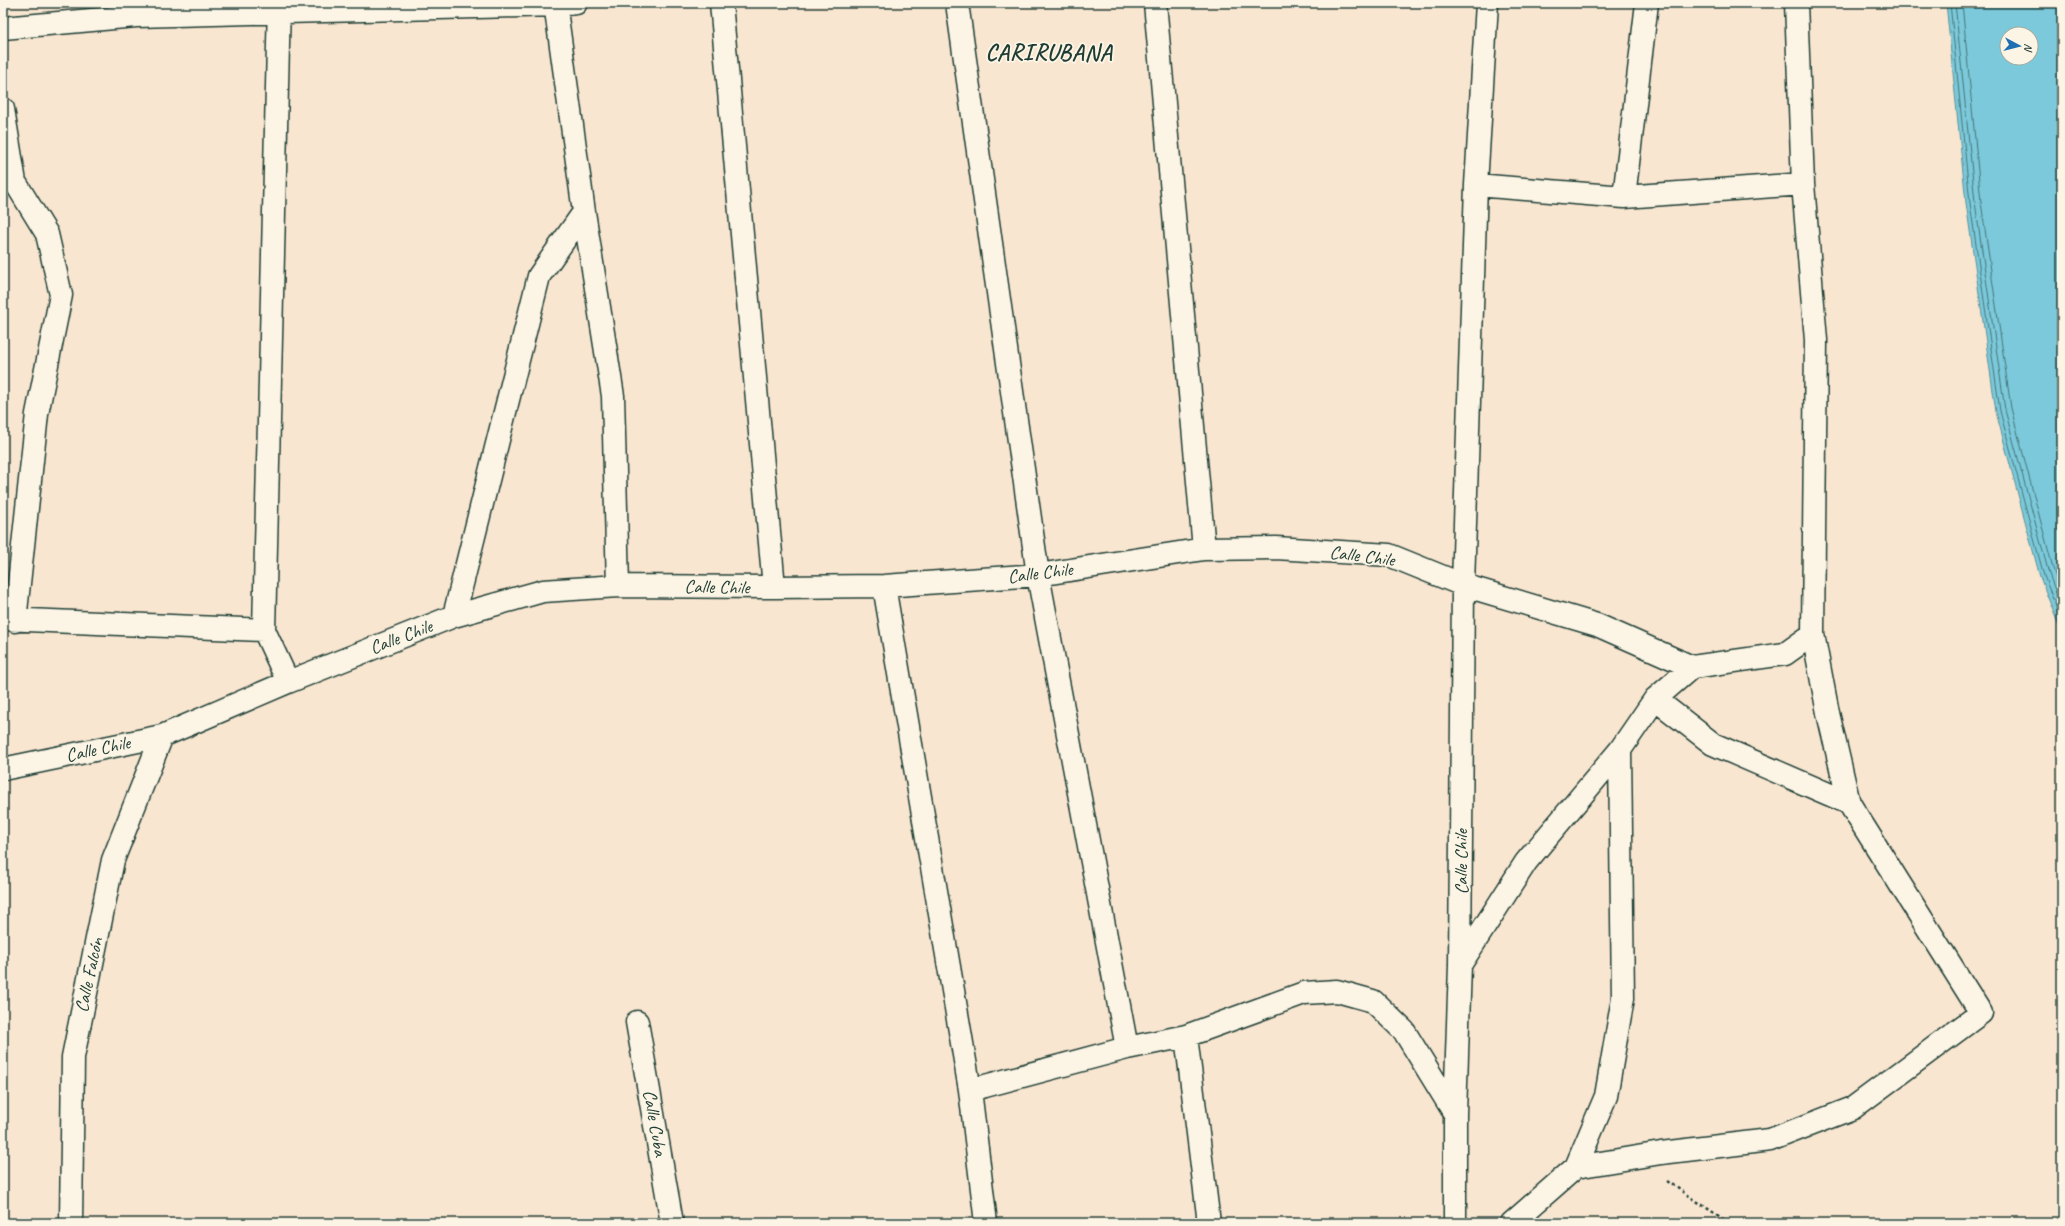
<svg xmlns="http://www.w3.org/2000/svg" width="2065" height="1226" viewBox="0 0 2065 1226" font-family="Caveat,sans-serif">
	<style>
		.water { fill: #7cc9db; stroke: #579198; fill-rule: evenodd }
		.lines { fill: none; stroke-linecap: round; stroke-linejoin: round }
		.shore { stroke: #447577; stroke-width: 1 }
		.minor-casing { stroke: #1f3d34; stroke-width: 25 }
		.path { stroke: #1f3d34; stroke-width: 2.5; stroke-dasharray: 3 3; stroke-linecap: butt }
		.minor { stroke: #fcf5e5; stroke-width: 22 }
		.labels { text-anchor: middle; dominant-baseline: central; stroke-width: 3.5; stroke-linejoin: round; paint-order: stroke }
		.street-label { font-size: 19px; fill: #1f3d34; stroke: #fcf5e5 }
		.district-label { font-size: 23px; font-weight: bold; letter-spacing: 1px; fill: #1f3d34; stroke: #fcf5e5 }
	</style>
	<rect width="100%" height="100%" fill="#f9e6d1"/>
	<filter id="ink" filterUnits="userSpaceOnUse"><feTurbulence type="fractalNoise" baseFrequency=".025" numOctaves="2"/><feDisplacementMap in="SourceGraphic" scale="8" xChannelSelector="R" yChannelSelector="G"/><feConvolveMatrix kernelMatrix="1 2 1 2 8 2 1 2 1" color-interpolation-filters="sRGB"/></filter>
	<g filter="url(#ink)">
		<path class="water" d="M1946 3H2062V634L2040 577 1996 412 1966 203ZM2007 34H2031V58H2007Z"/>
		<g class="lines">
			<path class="shore" d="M1950 3 1970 203 2000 411 2044 576 2062 622
				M1955 3 1975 202 2005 410 2049 574 2062 609
				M1962 3 1981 202 2011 408 2054 572 2062 592"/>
			<g class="minor-casing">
				<path id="minor" d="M279 3 264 630 288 682
					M721 3 774 587
					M957 3 1038 575 1127 1048
					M1155 3 1204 549
					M1487 3 1476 185 1463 585 1597 625 1692 667
					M3 28 136 16 556 5 576 3
					M3 109 15 182 47 234 61 295 37 414 15 621
					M1476 185 1624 197 1803 184
					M1624 197 1647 3
					M584 212 613 396 618 586
					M884 586 970 1090 986 1223
					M454 616 539 276 584 212 555 3
					M3 619 264 630
					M1813 634 1828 713 1849 803
					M3 769 162 736 288 682 454 616 543 591 618 586 774 587 884 586 1038 575 1204 549 1276 548 1389 555 1463 585 1460 965 1455 1114V1223
					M1460 965 1526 862 1620 750 1655 699 1692 667 1785 654 1813 634 1816 340 1803 184 1796 3
					M637 1022 672 1223
					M1186 1036 1209 1223
					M970 1090 1127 1048 1186 1036 1304 993 1337 991 1373 1001 1404 1031 1455 1114
					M1576 1167 1661 1153 1770 1140 1853 1108 1981 1013 1849 803 1713 744 1655 699
					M71 1223 73 1057 113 860 162 736
					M1512 1223 1576 1167 1606 1096 1623 998 1620 750"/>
			</g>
			<path class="path" d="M1667 1181 1729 1223"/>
			<use href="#minor" class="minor"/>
		</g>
	</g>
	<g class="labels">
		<g class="street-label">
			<text transform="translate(1362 556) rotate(7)">Calle Chile</text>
			<text transform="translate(1040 573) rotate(-7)">Calle Chile</text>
			<text transform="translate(717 587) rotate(1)">Calle Chile</text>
			<text transform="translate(401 637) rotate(-21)">Calle Chile</text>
			<text transform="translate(98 749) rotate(-12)">Calle Chile</text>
			<text transform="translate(1461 862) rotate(-90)">Calle Chile</text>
			<text transform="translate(89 975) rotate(-78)">Calle Falcón</text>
			<text transform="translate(655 1123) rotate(80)">Calle Cuba</text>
		</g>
		<g class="district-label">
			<text x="1049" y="52">CARIRUBANA</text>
		</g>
	</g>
	<rect width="2065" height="1226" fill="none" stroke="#fcf5e5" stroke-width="16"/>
	<rect x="8" y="8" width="2049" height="1210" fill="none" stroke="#1f3d34" stroke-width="1.5" filter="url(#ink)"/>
	<g transform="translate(2019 46) rotate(97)"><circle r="19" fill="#fcf5e5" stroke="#a4ab9e"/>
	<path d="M0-3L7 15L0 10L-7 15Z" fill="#1f6fb2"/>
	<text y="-6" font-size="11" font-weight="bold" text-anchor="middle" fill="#1f3d34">N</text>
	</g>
</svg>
